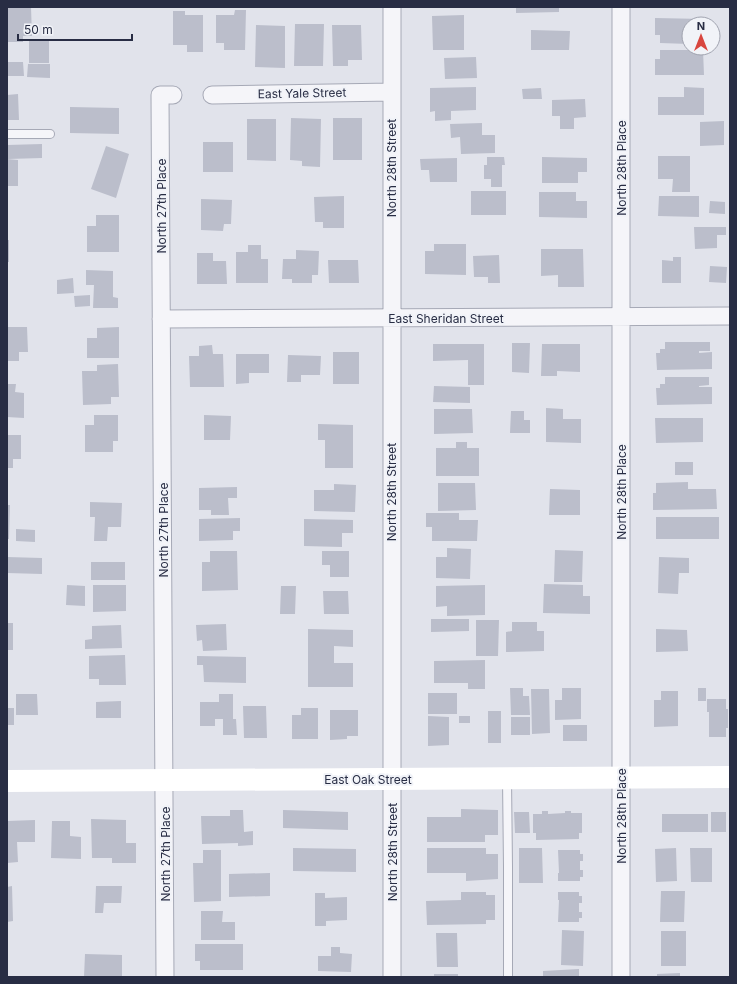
<svg xmlns="http://www.w3.org/2000/svg" width="737" height="984" viewBox="0 0 737 984" font-family="Inter,sans-serif">
	<style>
		.building { fill: #bbbecb }
		.lines { fill: none; stroke-linecap: round; stroke-linejoin: round }
		.lane-casing { stroke: #a6a9b6; stroke-width: 10 }
		.street-casing { stroke: #a6a9b6; stroke-width: 19 }
		.lane { stroke: #f5f5f9; stroke-width: 8 }
		.street { stroke: #f5f5f9; stroke-width: 17 }
		.secondary { stroke: #fff; stroke-width: 22 }
		.labels { text-anchor: middle; dominant-baseline: central; stroke-width: 4; stroke-linejoin: round; paint-order: stroke }
		.street-label { font-size: 12px; fill: #282d44; stroke: #f1f3f8 }
	</style>
	<rect width="100%" height="100%" fill="#e1e3eb"/>
	<path class="building" d="M7 7H31L32 36H23V42H7Z
		M516 7H559V12L516 13Z
		M235 10H246L245 50H224V43H216V15H234Z
		M173 11H185V15H203V52H187V45H173Z
		M464 15V50H433L432 16Z
		M655 18 704 19V24H689V44L660 43V35H655Z
		M295 24H324L323 66H294Z
		M256 25 285 26V68L255 67Z
		M332 25H361L362 60H348V66H333Z
		M531 30 570 31 569 50H531Z
		M29 41H49V63H29Z
		M660 50H703L704 75H655V59H660Z
		M476 57 477 78 445 79 444 58Z
		M7 62H23L24 76H7Z
		M28 64H50V78L27 77Z
		M476 87V110L451 111V120L435 121V111L430 112V88Z
		M684 87 704 88V115H658V97H684Z
		M541 88 542 99H523L522 89Z
		M18 94 19 120H7V95Z
		M585 99 586 117 574 118V129H560V116H552V100Z
		M70 107 119 108V134L70 133Z
		M291 118 321 119 320 167 302 166V161L290 160Z
		M333 118H362V160H333Z
		M247 119H276V161L247 160Z
		M724 121V145L700 146V122Z
		M482 123V135H495V153L461 154 460 137 451 138 450 124Z
		M203 142H233V172H203Z
		M42 144V158L8 159 7 145Z
		M106 146 129 154 116 198 91 189Z
		M658 156H690V192H672L673 179H658Z
		M487 157H504L505 165H502V187H491V179H484V165H487Z
		M542 157 587 158V172H578V183H542Z
		M457 158V182H430L429 170H421L420 159Z
		M7 159 18 160V186H7Z
		M471 191H506V215H471Z
		M539 192H576V201H587V218L539 217Z
		M344 196V228H323V222H315L314 197Z
		M659 196H699V217L658 216Z
		M201 199 232 200 231 224H224L223 231 201 230Z
		M710 201 725 202V214L709 213Z
		M96 215H119V252H87V226H96Z
		M694 227H726V235H717V248L695 249Z
		M7 240H9V262H7Z
		M434 244H466V275L425 274V251H434Z
		M248 245H261V259H268V283H236V252H248Z
		M541 249H583L584 287H558V275L541 276Z
		M296 250 319 251 318 275H312V283H292V279H282L283 259H296Z
		M197 253H213V261H226L227 284H197Z
		M499 255 500 283H488V277H474L473 256Z
		M673 257H681V283H662V260L673 261Z
		M328 260H358L359 283H329Z
		M710 266 727 267 726 283 709 282Z
		M86 270 113 271V297L118 298V308H93L94 285H86Z
		M73 278 74 293 57 294V280Z
		M90 295V306L75 307 74 296Z
		M7 327H27L28 352H19V361H7Z
		M119 327V358H87V338H97V328Z
		M665 342H710V351H699V353L712 352V369L657 370 656 353H660V349H665Z
		M512 343H530L529 373 512 372Z
		M433 344H484V385H468V360L433 361Z
		M542 344H580V372L557 371V376H541Z
		M212 345 213 354H223L224 387H190L189 356H199V346Z
		M333 352H359V384H333Z
		M236 354H269V373H249V383L236 384Z
		M288 355 321 356 320 375H301V382H287Z
		M118 364 119 397H111V404L83 405 82 371H97V365Z
		M665 377H709V385L699 386V387H712V404L657 405 656 388H660V384H665Z
		M7 384H16L15 392 24 393V418L7 417Z
		M434 386 470 387V403L433 402Z
		M546 408 563 409V419H581V443L546 442Z
		M434 409H472L473 433 434 434Z
		M511 411H524V420H530V433H510Z
		M94 415H118V441H113V452H85V425H94Z
		M204 415 231 416 230 440H204Z
		M655 418H703V442L656 443Z
		M318 424 353 425V468H325V440H318Z
		M7 435H21V459H13V468H7Z
		M456 442H467V448H479V476H436V448H456Z
		M675 462H693V475H675Z
		M688 482V489H716L717 509 653 510V493H656V483Z
		M438 483H475L476 510 438 511Z
		M334 484 356 485 355 512 314 511V490H334Z
		M237 487V498H228L229 515H211V510H199V488Z
		M550 489 580 490V515H549Z
		M90 502 122 503 121 527H108L107 541H94L95 517H90Z
		M7 505H10L9 539H7Z
		M426 513H459V520H478L477 541H432V527H426Z
		M656 517H719V539H656Z
		M240 518V531H233V540L199 541V519Z
		M304 519 353 520V533H342V547L304 546Z
		M16 529 35 530V542L16 541Z
		M447 548 471 549 470 579 436 578V557H447Z
		M555 550 583 551 582 582H554Z
		M210 551H237L238 590 202 591V562H210Z
		M322 551H349V577H330V565H322Z
		M7 557 42 558V574L7 573Z
		M659 557 689 558V573H679L678 594 658 593Z
		M91 562H125V580H91Z
		M544 584 583 585V596H590V614L543 613Z
		M67 585 85 586V606L66 605Z
		M93 585H126V611L93 612Z
		M485 585V615L447 616V606L436 607V586Z
		M281 586H296L295 614H280Z
		M323 591H348L349 614H324Z
		M431 619H469V631L431 632Z
		M476 620H499L498 656H476Z
		M512 622H537V631H544V651L506 652V632L512 631Z
		M7 623H13V650H7Z
		M226 624 227 650 203 651 202 640 197 641 196 625Z
		M121 625 122 648 85 649V640L92 639V626Z
		M308 629 353 630V647L334 646V663H353V687H308Z
		M656 629 687 630 688 651 656 652Z
		M125 655 126 685H99V679H89V656Z
		M197 656 246 657V683L204 682 203 665H197Z
		M485 660V689H468V683H434V661Z
		M510 688H523V696H529L530 715H511Z
		M562 688H581V719L555 720V700H562Z
		M698 688H706V701H698Z
		M531 689H549L550 733 532 734Z
		M661 691H678V726L654 727V700H661Z
		M428 693H457V714H428Z
		M16 694H37L38 715H16Z
		M219 694H233V719H236L237 735H223V719H215V726H200V702H219Z
		M707 699H726V709H728V728H726V737H709V712H707Z
		M121 701V718H96V702Z
		M243 706H266L267 738H244Z
		M7 708H14V725H7Z
		M301 708H318V739H292V715H301Z
		M330 710H358V736H347V739L330 740Z
		M488 711H501V743H488Z
		M428 716 449 717V745L428 746Z
		M459 716H470V723H459Z
		M511 717H530V735H511Z
		M563 725H587V741H563Z
		M461 809 498 810V835H485V842H427V817H461Z
		M230 810H243L244 832 253 831V845L238 846V843L202 844 201 816H230Z
		M283 810 348 812V830L283 828Z
		M542 811H548V814L565 813V811H571V813H582V833H579V839L536 840V833H533V814H542Z
		M514 812H529L530 833H515Z
		M711 812H726V832H711Z
		M662 814H708V832H662Z
		M91 819 126 820V843H136V863H112V858H92Z
		M35 820V842H17L18 862 7 863V821Z
		M52 821H70V836L81 837V859L51 858Z
		M293 848 356 849V872L293 871Z
		M427 848H486V854H498V879L466 881V873H427Z
		M519 848H542L543 883H519Z
		M676 848 677 881 656 882 655 849Z
		M690 848H712V882H691Z
		M203 850H221V901L194 902 193 863H203Z
		M558 850H580V854H583V861H580V870H583V877H580V881H558V873H559Z
		M270 873V896L229 897V874Z
		M12 886 13 921 7 922V887Z
		M96 886H122L121 903H104L103 913H95Z
		M661 891H685L684 922H660Z
		M461 892H486V895H495V920H486V924L427 925 426 901 461 900Z
		M558 892H579V896H582V903H579V912H582V918H579V922H558L559 900H558Z
		M315 893H325V898L347 897V920L326 921V926H315Z
		M201 911H223L222 922H235V940H201Z
		M562 930 584 931 583 966 561 965Z
		M661 931H686V966H661Z
		M436 933H457L458 967H437Z
		M195 944H243V970H200V961H195Z
		M331 947H340V953L352 954 351 972 318 971V956H331Z
		M85 954 122 955V977H84Z
		M579 969V977H543V971Z
		M680 973V977H657V974Z
		M434 974H458V977H434Z"/>
	<g class="lines">
		<g class="lane-casing">
			<path id="lane" d="M7 134H50
				M507 779 508 867V977"/>
		</g>
		<g class="street-casing">
			<path id="street" d="M212 95 392 92
				M161 319 730 316
				M165 977 160 95H173
				M392 977V7
				M621 977V7"/>
		</g>
		<use href="#lane" class="lane"/>
		<use href="#street" class="street"/>
		<path class="secondary" d="M7 781 730 777"/>
	</g>
	<g class="labels">
		<g class="street-label">
			<text transform="translate(302 93) rotate(-1)">East Yale Street</text>
			<text transform="translate(391 168) rotate(-90)">North 28th Street</text>
			<text transform="translate(621 168) rotate(-90)">North 28th Place</text>
			<text transform="translate(161 206) rotate(-90)">North 27th Place</text>
			<text x="446" y="318">East Sheridan Street</text>
			<text transform="translate(391 492) rotate(-90)">North 28th Street</text>
			<text transform="translate(621 492) rotate(-90)">North 28th Place</text>
			<text transform="translate(163 530) rotate(-90)">North 27th Place</text>
			<text x="368" y="779">East Oak Street</text>
			<text transform="translate(621 816) rotate(-90)">North 28th Place</text>
			<text transform="translate(392 852) rotate(-90)">North 28th Street</text>
			<text transform="translate(165 854) rotate(-90)">North 27th Place</text>
		</g>
	</g>
	<rect width="737" height="984" fill="none" stroke="#282d44" stroke-width="16"/>
	<g transform="translate(701 36)"><circle r="19" fill="#f1f3f8" stroke="#a1a4b0"/>
	<path d="M0-3L7 15L0 10L-7 15Z" fill="#d8463f"/>
	<text y="-6" font-size="11" font-weight="bold" text-anchor="middle" fill="#282d44">N</text>
	</g>
	<path d="M18 34v6h114v-6" fill="none" stroke="#282d44" stroke-width="2"/>
	<text x="24" y="34" font-size="12" fill="#282d44" stroke="#f1f3f8" stroke-width="3" paint-order="stroke">50 m</text>
</svg>
